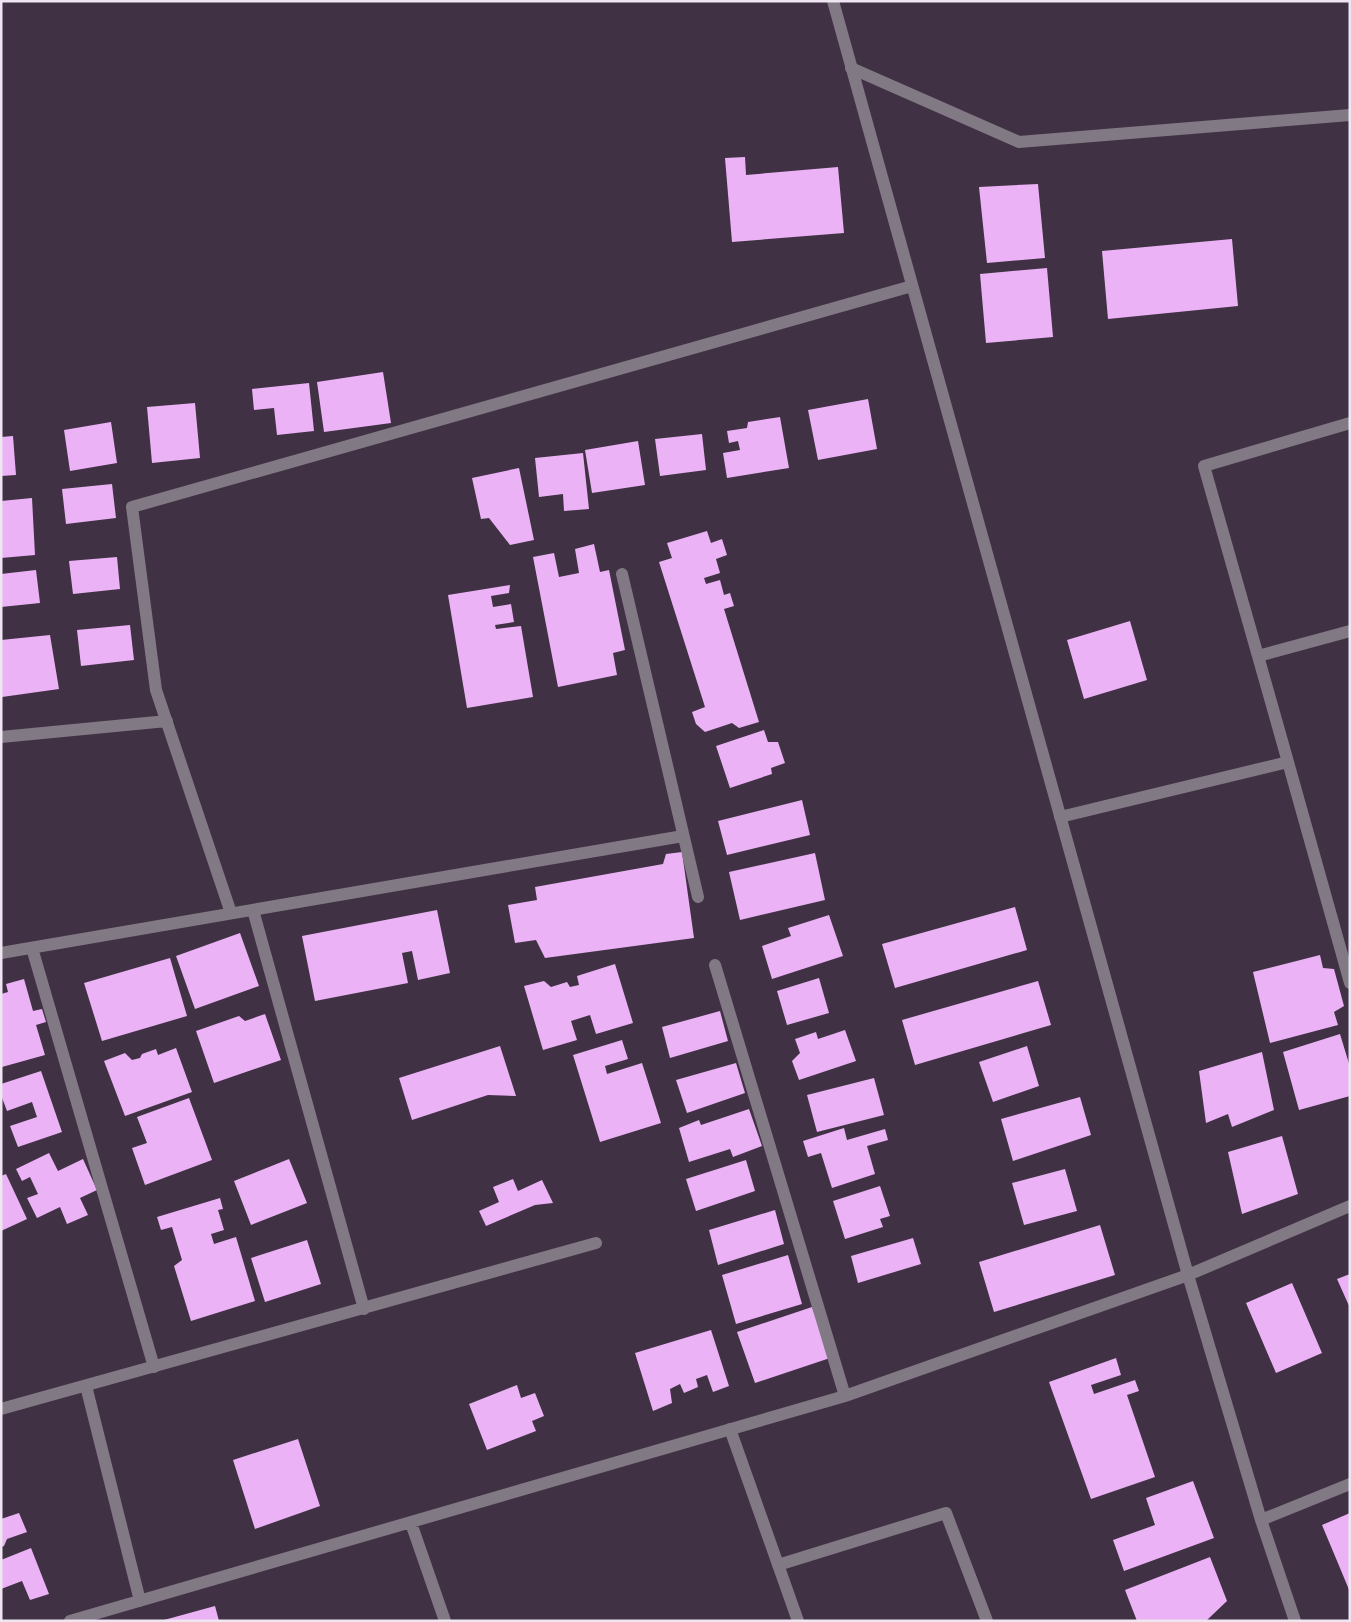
<svg xmlns="http://www.w3.org/2000/svg" width="1351" height="1622" viewBox="0 0 1351 1622" font-family="Inter,sans-serif">
	<style>
		.building { fill: #ebb3f6 }
		.lines { fill: none; stroke-linecap: round; stroke-linejoin: round }
		.minor { stroke: #817983; stroke-width: 12 }
	</style>
	<rect width="100%" height="100%" fill="#413144"/>
	<path class="building" d="M745 157 746 175 838 167 844 233 732 242 725 158Z
		M1038 184 1045 258 987 263 979 187Z
		M1232 239 1238 306 1108 319 1102 251Z
		M1047 268 1053 337 986 343 980 274Z
		M383 372 391 423 324 432 317 382Z
		M309 383 314 431 277 435 274 408 254 410 252 389Z
		M868 399 877 449 818 460 808 410Z
		M195 403 200 458 152 463 147 407Z
		M780 417 789 468 727 478 723 453 740 450 738 441 729 443 727 431 747 428 748 422Z
		M111 422 117 463 70 471 64 430Z
		M702 434 706 470 660 476 655 439Z
		M13 436 16 475 1 476V437Z
		M638 441 645 485 592 493 585 450Z
		M583 453 589 509 564 511 563 494 539 497 535 458Z
		M519 468 534 540 510 545 489 518 481 519 472 478Z
		M112 484 116 518 66 524 62 489Z
		M32 498 35 555 1 558V501Z
		M707 531 711 543 722 539 727 555 716 559 720 573 704 578 706 584 720 580 724 595 730 593 734 606 724 609 759 722 739 728 732 723 705 732 696 724 692 712 705 707 659 562 672 558 667 543Z
		M594 544 600 572 609 570 625 650 613 653 617 675 558 687 533 557 554 553 559 577 579 573 575 549Z
		M117 557 120 589 73 594 69 561Z
		M36 570 40 603 1 607V574Z
		M510 585 509 593 491 596 493 607 511 604 514 622 495 625 496 629 521 626 533 697 467 708 448 595Z
		M1130 621 1147 680 1084 699 1067 640Z
		M130 625 134 660 81 666 77 630Z
		M50 635 59 689 2 697 1 640Z
		M764 730 768 742H778L785 763 771 768 772 774 730 788 716 746Z
		M802 800 810 835 727 855 718 821Z
		M682 852 694 938 545 958 536 940 515 943 508 905 537 900 535 887 663 864 666 854Z
		M815 853 825 900 740 920 729 872Z
		M1015 907 1027 950 895 988 882 944Z
		M437 910 450 973 418 980 412 951 402 953 408 983 315 1001 302 936Z
		M829 915 843 956 772 979 762 946 791 936 788 928Z
		M240 933 259 986 195 1009 176 956Z
		M1320 955 1323 968 1334 969 1344 1006 1334 1012 1338 1025 1270 1043 1253 972Z
		M170 958 187 1016 102 1041 84 983Z
		M615 964 633 1023 596 1034 590 1015 571 1021 577 1040 543 1050 524 986 544 981 551 987 567 982 570 987 579 985 577 976Z
		M819 978 829 1013 787 1025 777 991Z
		M24 979 33 1011 42 1009 46 1022 36 1025 45 1055 2 1067 1 994 8 992 6 984Z
		M1038 981 1051 1025 915 1065 902 1020Z
		M720 1011 728 1041 670 1058 662 1027Z
		M265 1014 281 1060 214 1083 196 1031 239 1016 245 1021Z
		M845 1030 856 1061 799 1080 792 1061 800 1053 795 1039 816 1032 818 1039Z
		M1340 1034 1350 1067V1096L1299 1110 1283 1052Z
		M622 1040 628 1059 605 1066 607 1074 642 1063 661 1123 600 1142 573 1055Z
		M500 1046 516 1096 488 1095 412 1120 399 1078Z
		M1027 1046 1039 1086 993 1102 979 1062Z
		M176 1048 192 1092 125 1116 104 1061 125 1053 132 1060 140 1058 142 1054 156 1049 158 1055Z
		M1262 1052 1274 1110 1232 1127 1228 1114 1206 1123 1199 1071Z
		M736 1063 745 1093 687 1113 676 1080Z
		M41 1071 62 1132 18 1147 10 1126 37 1117 32 1102 7 1111 1 1095V1084Z
		M874 1078 884 1115 817 1132 807 1095Z
		M1080 1097 1091 1135 1013 1161 1001 1119Z
		M189 1098 212 1160 145 1185 132 1148 147 1143 137 1117Z
		M749 1109 762 1146 733 1157 730 1149 689 1162 679 1128 699 1120 701 1125Z
		M844 1128 847 1140 885 1129 888 1140 867 1146 875 1174 832 1188 821 1153 808 1157 803 1141Z
		M1282 1136 1298 1194 1242 1214 1228 1152Z
		M49 1153 58 1171 83 1159 97 1190 80 1198 88 1215 67 1224 60 1207 37 1218 27 1198 38 1194 30 1177 22 1181 16 1169Z
		M289 1159 307 1203 251 1225 234 1181Z
		M746 1160 755 1191 696 1211 686 1179Z
		M1065 1169 1077 1211 1024 1225 1012 1183Z
		M6 1174 27 1219 1 1231V1176Z
		M513 1179 518 1191 542 1180 553 1203 535 1205 486 1226 479 1211 499 1202 493 1187Z
		M880 1186 890 1216 880 1219 883 1227 845 1239 833 1201Z
		M220 1198 223 1209 218 1210 224 1230 211 1234 214 1244 236 1237 255 1301 191 1321 174 1266 182 1260 172 1227 161 1230 157 1217Z
		M775 1210 784 1244 718 1265 709 1230Z
		M1100 1225 1115 1275 994 1312 979 1262Z
		M913 1238 921 1264 858 1283 851 1256Z
		M307 1240 321 1284 265 1302 251 1258Z
		M788 1255 802 1304 736 1324 722 1275Z
		M1350 1274V1308L1337 1279Z
		M1292 1283 1322 1353 1276 1373 1246 1303Z
		M812 1307 830 1358 755 1383 737 1332Z
		M711 1330 729 1386 713 1392 707 1375 696 1379 698 1387 684 1393 680 1384 670 1389 672 1403 653 1411 635 1353Z
		M1116 1358 1121 1375 1091 1385 1094 1394 1135 1380 1139 1391 1127 1395 1155 1477 1091 1499 1049 1382Z
		M517 1385 521 1398 535 1393 544 1416 532 1421 536 1431 487 1450 469 1404Z
		M298 1439 320 1506 255 1529 233 1460Z
		M1193 1481 1214 1538 1124 1571 1113 1540 1155 1525 1146 1498Z
		M19 1513 27 1532 7 1539 4 1546 1 1547V1519Z
		M1350 1513V1592L1322 1525Z
		M31 1548 49 1594 30 1600 22 1581 1 1589V1560Z
		M1210 1557 1227 1601 1207 1620 1137 1621 1125 1590Z
		M215 1606 219 1621H164V1620Z"/>
	<g class="lines">
		<path class="minor" d="M833 1 1188 1275 1261 1520 1295 1621
			M851 68 1019 142 1350 115
			M622 574 698 897
			M1258 656 1204 466 1350 423
			M1 737 167 721
			M1288 762 1350 983
			M1060 817 1288 762 1258 656 1350 631
			M253 910 364 1309
			M231 913 156 690 132 507 912 286
			M32 948 154 1367
			M1 953 683 836
			M715 965 845 1396
			M86 1386 140 1601
			M1 1409 596 1243
			M730 1429 798 1621
			M1261 1520 1350 1484
			M411 1523 445 1621
			M778 1565 946 1513 987 1621
			M70 1621 845 1396 1188 1275 1350 1206"/>
	</g>
	<rect width="1351" height="1622" fill="none" stroke="#f0e6f2" stroke-width="5"/>
</svg>
